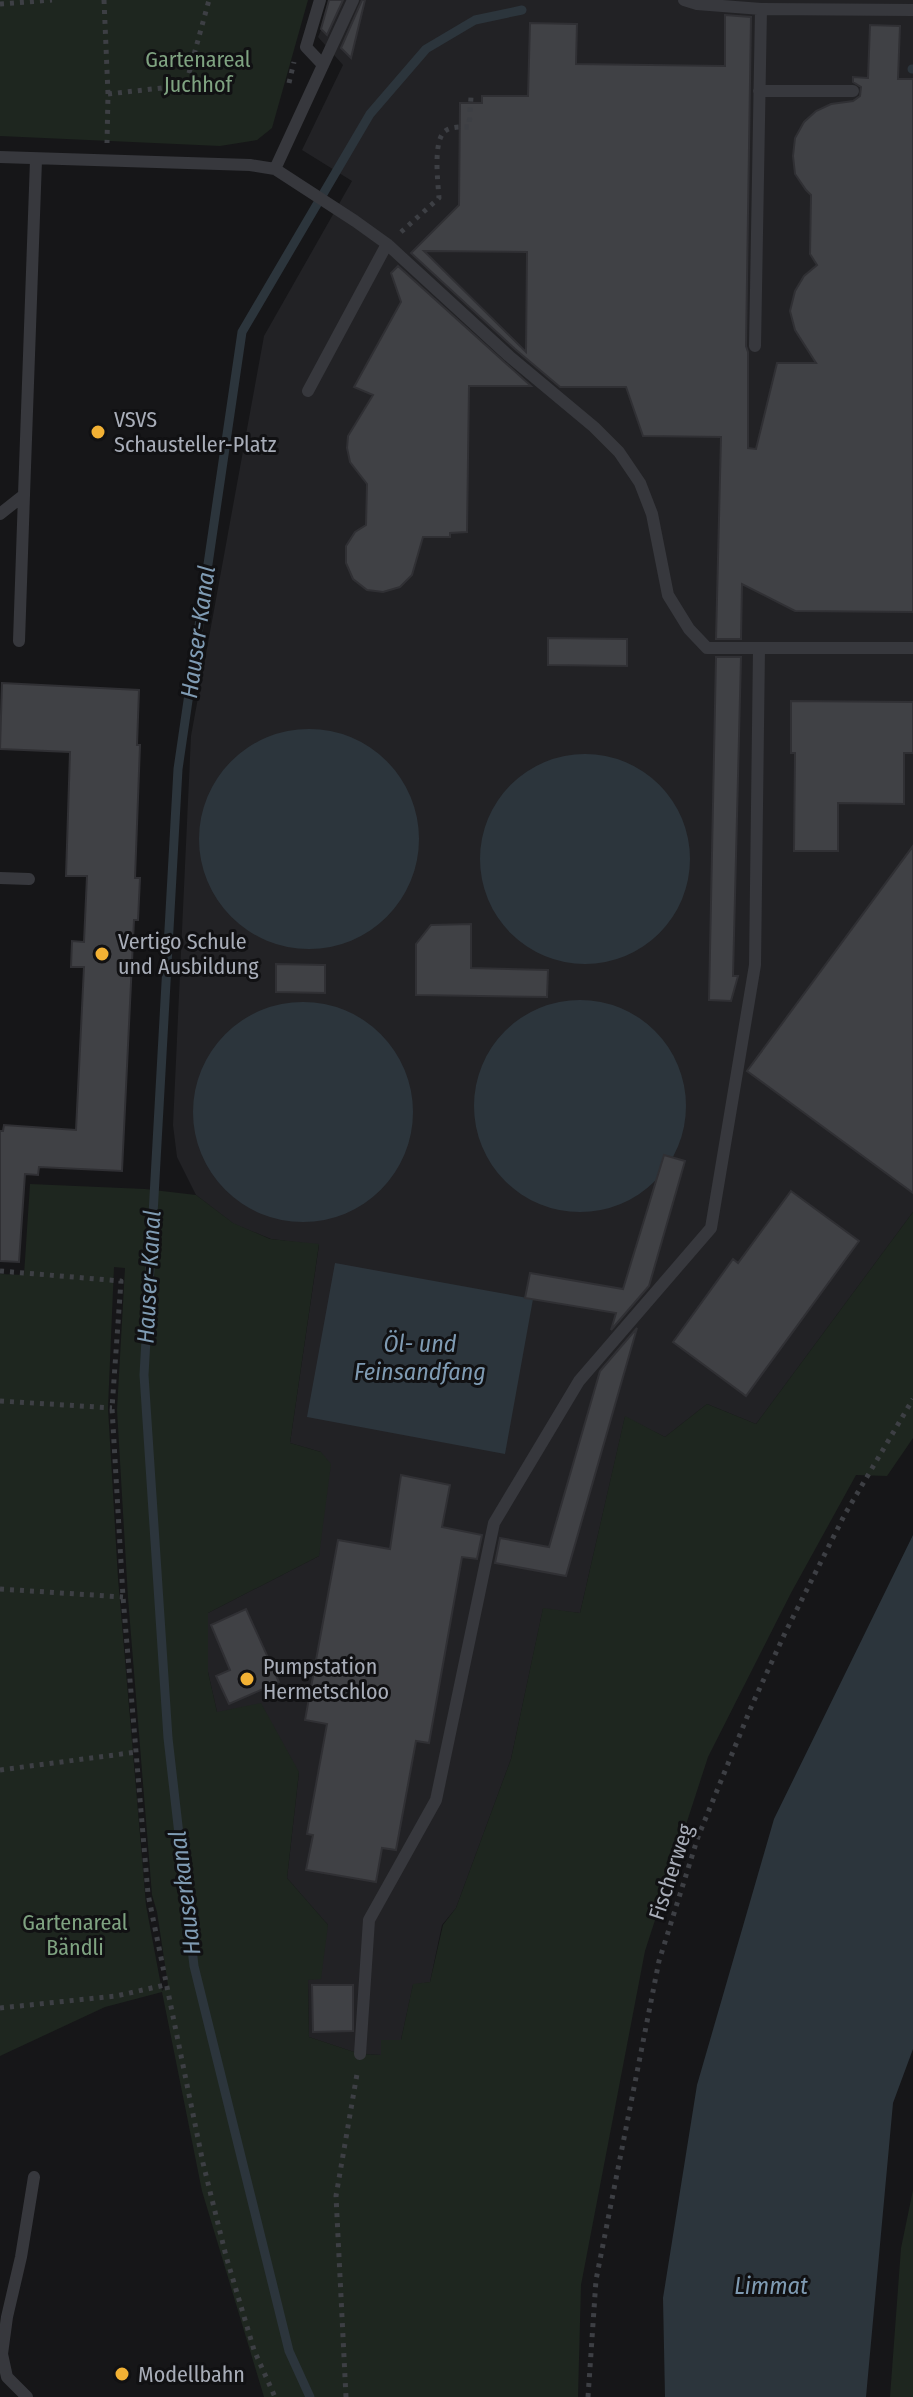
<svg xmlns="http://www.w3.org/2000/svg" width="913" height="2397" viewBox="0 0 913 2397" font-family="'Fira Sans Condensed',sans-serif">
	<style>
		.built { fill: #222225 }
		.green { fill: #1e261f; fill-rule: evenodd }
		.water { fill: #2c353c }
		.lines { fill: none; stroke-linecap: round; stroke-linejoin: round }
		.stream { stroke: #2c353c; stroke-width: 9 }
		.building { fill: #404145; stroke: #303034; stroke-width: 2; fill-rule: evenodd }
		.path { stroke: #3d3f44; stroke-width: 5; stroke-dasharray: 4 6; stroke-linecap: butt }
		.service { stroke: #37383d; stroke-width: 12 }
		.poi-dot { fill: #f2b134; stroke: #111113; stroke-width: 3 }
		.labels { text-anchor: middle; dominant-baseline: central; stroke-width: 6; stroke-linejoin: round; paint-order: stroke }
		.park-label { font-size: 22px; fill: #7fa381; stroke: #111113 }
		.poi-label { font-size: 22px; fill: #a8adb8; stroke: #111113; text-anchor: start }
		.street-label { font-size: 22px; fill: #a8adb8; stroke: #111113 }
		.water-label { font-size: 24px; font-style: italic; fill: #7f9bb3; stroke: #111113 }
	</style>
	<rect width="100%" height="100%" fill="#161618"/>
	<path class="built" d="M334 0H913V1212L756 1424 707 1404 665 1437 625 1417 580 1613 543 1609 511 1759 456 1908 442 1925 430 1982 413 1985 401 2040 381 2055 360 2054 309 2037 308 1980 328 1925 287 1878 299 1772 217 1712 208 1672V1613L319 1556 321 1452 290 1443 319 1245 271 1239 234 1224 196 1195 177 1157 173 1125 191 736 264 336 352 181 302 150 343 65 318 37Z"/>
	<path class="green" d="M0 0H308L272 128 257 140 220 146 0 136Z
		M30 1184 145 1189 196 1195 233 1223 270 1239 319 1244 290 1443 321 1452 331 1464 319 1556 208 1613V1672L217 1712 261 1703 299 1772 287 1878 328 1925 321 1979 308 1980 309 2037 360 2054 381 2055V2040H401L413 1984 430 1982 443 1925 456 1908 511 1759 543 1608 580 1613 625 1416 665 1437 707 1404 756 1424 913 1212V1438L887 1476 856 1475 791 1593 708 1757 645 1951 581 2285 578 2397H264L202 2191 162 1992 105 2007 0 2056V1274L24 1275ZM114 1267 125 1268 117 1410 128 1598 152 1895 157 1912 168 1985 162 1991 146 1905 118 1578 108 1408Z
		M913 2190V2397H890L901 2248Z"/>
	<path class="water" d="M199 839a110 110 0 1 1 220 0a110 110 0 1 1-220 0Z
		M480 859a105 105 0 1 1 210 0a105 105 0 1 1-210 0Z
		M474 1106a106 106 0 1 1 212 0a106 106 0 1 1-212 0Z
		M193 1112a110 110 0 1 1 220 0a110 110 0 1 1-220 0Z
		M335 1263 533 1299 505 1454 307 1417Z
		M913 1535V2049L893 2103 866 2397H665L663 2298 697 2085 774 1819Z"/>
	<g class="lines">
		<path class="stream" d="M912 69H913
			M310 2397 289 2351 194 1966 168 1738 144 1375 178 769 242 332 370 114 426 49 475 20 522 10"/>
	</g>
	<path class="building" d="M329 0H343L327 35 321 29Z
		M362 0H365L351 58 341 48Z
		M725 15 751 17 746 346 748 352V448L756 449 777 363H816L795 330 790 311 795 291 804 276 817 265 810 254 811 195 806 190 795 174 793 156 795 138 804 122 816 111 831 104 853 101 860 96 861 87 853 82V77L868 78 870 25 900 26 898 79H913V612L795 611 742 584 741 639H716L721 437 643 436 626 387H560L515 349 411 253 459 205 460 103H482V96H528L530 23 577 24 576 64 725 66ZM424 251 527 252 526 352Z
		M398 266 531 386H469L467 532 450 533V537H423L412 575 400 587 383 592 367 590 353 579 346 563V546L355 532 366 525 367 484 350 462 347 448 348 436 373 395 354 387 401 302 391 273Z
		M548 638 627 639V666L548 665Z
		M716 657H741L733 976H738L731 1001 709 1000Z
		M2 683 139 690 137 745H140L135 878H140L138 920H134L122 1171 39 1167 38 1175 25 1174 19 1262 0 1261V1131H3L4 1125 76 1130 84 967H71L72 941 84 942 87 876H66L70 752 0 749Z
		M791 701 913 702V753H904V804L838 803V851H794L795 753H791Z
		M913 846V1193L747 1071Z
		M471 924V968L548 970 547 997 416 995V944L431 925Z
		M276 964 325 965V993L276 992Z
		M664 1155 685 1161 649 1286 611 1330 616 1313 525 1298 530 1273 623 1289Z
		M791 1191 859 1241 746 1396 673 1342 733 1259 738 1263Z
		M637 1328 566 1576 495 1563 500 1538 549 1547 600 1371Z
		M401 1475 450 1485 442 1527 482 1535 477 1559 462 1557 429 1743 416 1741 396 1850 382 1848 376 1882 306 1870 313 1835 307 1834 327 1724 305 1720 338 1540 390 1549Z
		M246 1609 279 1682 229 1704 216 1676 230 1670 211 1625Z
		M312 1985H353V2031L313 2032Z"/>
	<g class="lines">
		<path class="path" d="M104 0 108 94 107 143
			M0 4 52 0
			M289 83 294 62
			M108 94 179 86 186 84 209 0
			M401 232 439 198C438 183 433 143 444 132 450 126 461 127 469 127L471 97
			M0 1271 121 1281 112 1408 123 1597 148 1894 203 2163 226 2256 254 2350 275 2397
			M0 1401 112 1408
			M0 1589 123 1597
			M0 1770 137 1752
			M0 2008 116 1996 165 1985
			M346 2397 336 2196 357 2074
			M588 2397 596 2280 659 1961 698 1837 752 1705 785 1633 845 1514 913 1399"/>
		<path class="service" d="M320 0 306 47 323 65
			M684 0 697 4 761 9 913 10
			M759 91H853
			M0 157 250 165 275 169 355 221 387 244 509 356 594 427 619 452 640 483 652 514 668 595 689 629 707 648H913
			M275 169 353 0
			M755 346 761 9
			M308 391 387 244
			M0 514 24 495 36 160
			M19 641 24 495
			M0 878 29 879
			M360 2054 369 1920 436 1800 494 1523 579 1381 711 1228 755 965 759 648
			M27 2397 7 2377 2 2354 7 2317 21 2257 34 2177"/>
	</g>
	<g class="poi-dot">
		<circle cx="98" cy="432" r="8"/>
		<circle cx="102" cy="954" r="8"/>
		<circle cx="247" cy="1679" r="8"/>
		<circle cx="122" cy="2374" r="8"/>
	</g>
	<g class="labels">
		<g class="park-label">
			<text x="198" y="59">Gartenareal<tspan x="198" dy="25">Juchhof</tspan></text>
			<text x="75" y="1922">Gartenareal<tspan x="75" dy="25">Bändli</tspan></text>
		</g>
		<g class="poi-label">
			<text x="114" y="419">VSVS<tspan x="114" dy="25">Schausteller-Platz</tspan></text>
			<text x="118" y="941">Vertigo Schule<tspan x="118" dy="25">und Ausbildung</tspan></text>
			<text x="263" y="1666">Pumpstation<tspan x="263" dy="25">Hermetschloo</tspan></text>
			<text x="138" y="2374">Modellbahn</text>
		</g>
		<g class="street-label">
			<text transform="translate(671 1872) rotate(-72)">Fischerweg</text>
		</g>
		<g class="water-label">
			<text transform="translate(198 632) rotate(-82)">Hauser-Kanal</text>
			<text transform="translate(149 1277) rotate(-87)">Hauser-Kanal</text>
			<text x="420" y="1344">Öl- und<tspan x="420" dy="28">Feinsandfang</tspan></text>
			<text transform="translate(185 1893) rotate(-97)">Hauserkanal</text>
			<text x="771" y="2286">Limmat</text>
		</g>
	</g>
</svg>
